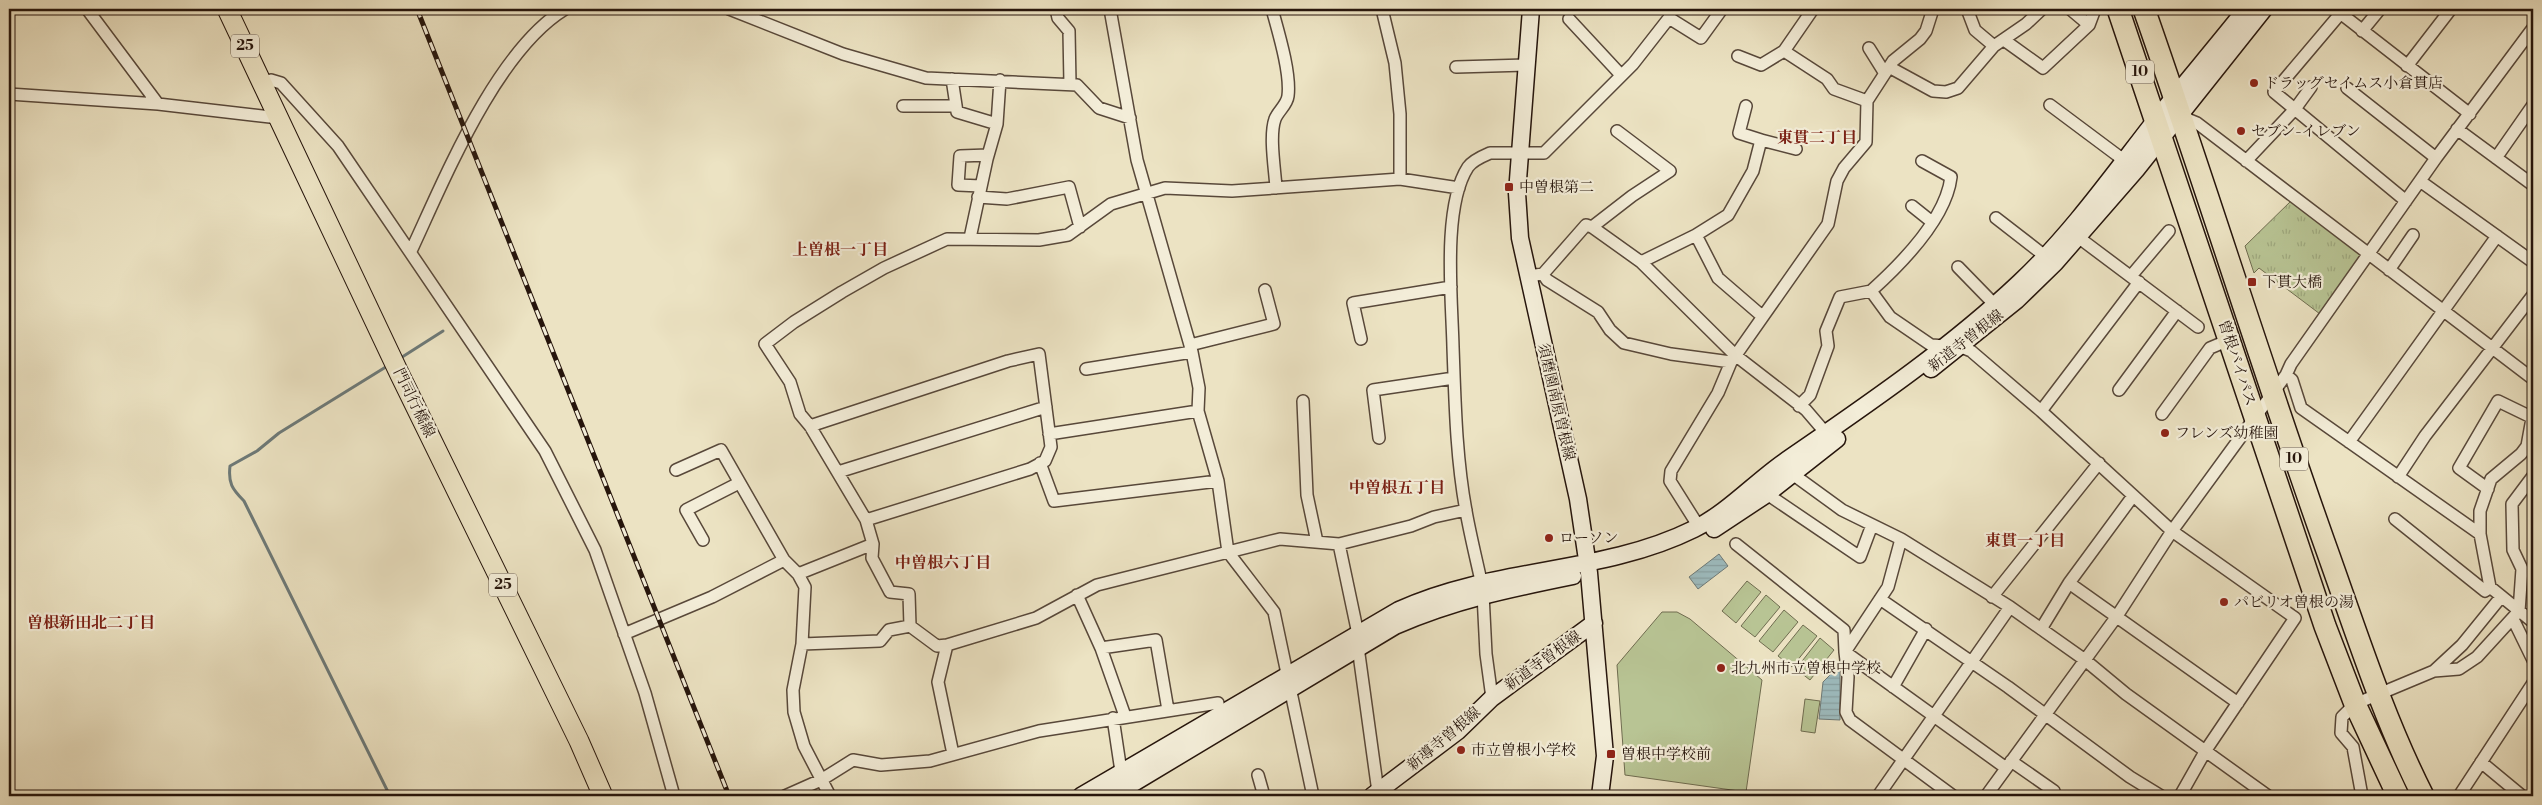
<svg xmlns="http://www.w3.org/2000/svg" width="2542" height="805" viewBox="0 0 2542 805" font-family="'Libre Bodoni','Noto Serif JP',serif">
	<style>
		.green { fill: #b8c494; stroke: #6f6c50 }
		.park { fill: url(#park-tufts); stroke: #6f6c50 }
		.water { fill: url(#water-rules); stroke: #6d7977 }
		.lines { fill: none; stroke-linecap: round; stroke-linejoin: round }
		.stream { stroke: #6d7977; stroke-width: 3 }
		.street-casing { stroke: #58483a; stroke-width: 14 }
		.secondary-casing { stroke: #26150c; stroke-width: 19 }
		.primary-casing { stroke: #26150c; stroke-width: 21 }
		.highway-casing { stroke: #26150c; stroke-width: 24 }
		.street { stroke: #f3edd8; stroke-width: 11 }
		.secondary { stroke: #f3edd8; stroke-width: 16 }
		.primary { stroke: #ece3c3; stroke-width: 19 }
		.highway { stroke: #ece3c3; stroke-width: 21 }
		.rail-casing { stroke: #26150c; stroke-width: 5 }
		.rail { stroke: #f3edd8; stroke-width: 3; stroke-dasharray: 9; stroke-linecap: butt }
		.poi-dot { fill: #8f2418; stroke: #f3edd8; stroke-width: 2 }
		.labels { text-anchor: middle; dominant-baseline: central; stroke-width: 4.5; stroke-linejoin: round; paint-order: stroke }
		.shield { fill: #f3edd8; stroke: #645649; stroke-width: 1 }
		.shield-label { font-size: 14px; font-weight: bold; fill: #26150c }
		.poi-label { font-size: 15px; fill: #26150c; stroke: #f3edd8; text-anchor: start }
		.street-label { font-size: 15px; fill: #26150c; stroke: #f3edd8 }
		.neighbourhood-label { font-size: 16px; font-weight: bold; fill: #7a1f14; stroke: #f3edd8 }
	</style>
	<defs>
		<pattern id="park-tufts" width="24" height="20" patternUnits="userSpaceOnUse" patternTransform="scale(1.25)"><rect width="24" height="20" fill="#b8c494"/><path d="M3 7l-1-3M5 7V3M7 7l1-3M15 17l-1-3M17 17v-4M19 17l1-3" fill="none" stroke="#9ea87e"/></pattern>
		<pattern id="water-rules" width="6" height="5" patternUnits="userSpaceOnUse" patternTransform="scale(1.25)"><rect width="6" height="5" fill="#9dbbbe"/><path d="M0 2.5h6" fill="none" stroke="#87a0a2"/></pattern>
	</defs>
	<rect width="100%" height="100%" fill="#ece3c3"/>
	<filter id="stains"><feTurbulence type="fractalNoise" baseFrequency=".004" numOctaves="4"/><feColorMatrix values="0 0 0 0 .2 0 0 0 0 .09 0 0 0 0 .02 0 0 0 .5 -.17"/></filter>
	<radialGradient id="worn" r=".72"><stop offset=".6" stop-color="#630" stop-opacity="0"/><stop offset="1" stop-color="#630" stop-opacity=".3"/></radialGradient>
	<path class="green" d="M1747 581 1761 592 1736 623 1722 611Z
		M1766 595 1780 607 1755 637 1741 626Z
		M1784 610 1798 622 1773 652 1759 641Z
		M1662 612H1677L1690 619 1762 680 1746 792 1625 775 1617 665Z
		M1803 625 1817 636 1792 667 1778 656Z
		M1820 638 1834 650 1810 680 1796 669Z
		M1805 699 1820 701 1815 733 1801 731Z"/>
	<path class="park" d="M2292 200 2363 254 2320 314 2259 268 2254 273 2245 246Z"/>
	<path class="water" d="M1719 554 1728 566 1698 589 1689 577Z
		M1840 665V720L1819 719 1823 682Z"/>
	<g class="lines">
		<path class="stream" d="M399 359 443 331
			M389 365 279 433 257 451 230 466C228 483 232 489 244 501L390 796"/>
		<g class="street-casing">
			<path id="street" d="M87 9 158 104
				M729 9 843 54 926 78 1077 85 1099 108 1130 118
				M1056 9 1058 18 1069 31 1070 84
				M1110 9 1137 160 1192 352 1199 388 1198 411 1218 481 1228 552 1274 612 1313 796
				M1272 9C1278 31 1291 73 1288 96 1287 105 1278 111 1275 119 1269 136 1275 170 1276 188
				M1382 9 1395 63 1400 114V179
				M1967 9 1975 30 1994 46
				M2070 9 2089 25 2095 9
				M2335 9 2470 114
				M2340 14 2274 92 2406 201
				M1669 18 1701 38 1722 9
				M1569 19 1621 75
				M2362 31 2380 9
				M2004 40 2043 68 2089 25
				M1869 48 1884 72
				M1784 51 1827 79 1834 89 1867 101
				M1738 56 1761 65 1784 51 1813 9
				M2407 66 2451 9
				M1456 67 1527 65
				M1889 67 1933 91 1946 92 1958 88 1994 46 2026 24 2042 9
				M952 79 957 112 997 124
				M263 82 271 80 281 83 338 146 545 451 595 550 645 693 674 796
				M2347 88 2436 158
				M9 94 158 104 279 118
				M2050 105 2125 161
				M903 106H956
				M1746 106 1739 133 1761 140
				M2180 116 2197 123 2533 379
				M2457 129 2533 185
				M2496 158 2533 105
				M2246 161 2295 109 2311 87
				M2420 181 2533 262
				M981 186 958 185 960 156 988 155
				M978 197 1007 199 1069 187 1080 227
				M1912 206 1932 222
				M1996 218 2045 256
				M1592 227 1632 196 1670 171 1617 131
				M1696 235 1728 215 1753 171 1761 140 1796 149
				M2078 237 2198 327
				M970 238 987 159 997 124 1000 80
				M411 251C445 178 496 51 565 9
				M1641 262 1696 235 1718 278 1762 316
				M1958 267 1995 305
				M2389 270 2413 235
				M1543 274 1547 280 1598 312 1610 330 1624 343 1671 354 1731 362
				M1528 276 1543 274 1586 225 1592 227 1641 262 1735 355 1806 410 1830 438
				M2131 276 2169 231
				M1871 291C1901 264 1946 219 1951 177L1922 161
				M1361 339 1353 303 1451 287
				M1190 345 1274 324 1265 290
				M1086 369 1192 352
				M2286 375 2292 380 2301 408 2480 534
				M2119 390 2177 311
				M1303 401 1307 495 1317 542
				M1799 406 1810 395 1828 346 1826 331 1840 297 1871 291 1890 317 1931 345 1961 347 1971 351 2041 411 2172 531 2295 618 2206 750 2180 796
				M2041 411 2139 282
				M2533 413 2527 446 2521 454 2491 479 2480 511V534L2490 587 2533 622
				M2162 414 2210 348 2229 340
				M810 426 1008 361 1039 354 1051 447 1045 461 1030 469 866 520
				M1049 434 1198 411
				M1379 438 1373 390 1454 378
				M2349 442 2497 236
				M1040 463 1054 501 1218 481
				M676 470 721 450 784 560
				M1787 470 1842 510 1901 539 2010 607 2085 660 2126 694 2268 796
				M838 472 1046 407
				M2398 477 2425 436 2533 295
				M2488 489 2459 468 2498 401 2531 417
				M1767 494 1860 557 1872 525
				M2395 519 2485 591 2490 587
				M1699 527 1670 481 1671 471 1718 393 1731 362 1828 224 1837 181 1844 168 1866 142 1867 101 1893 61 1920 39 1926 31 1933 9
				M1901 539 1888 587 1845 652 1848 677 1846 712 1850 720 1953 796
				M703 540 686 510 739 483
				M873 544 872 558 890 592 909 594 910 626
				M1339 544 1358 634
				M1736 544 1844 630 1845 652 2006 768
				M798 574 873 544 866 520 810 426 800 414 790 382 765 344 794 322 842 292 884 268 947 239 1039 240 1068 235 1111 204 1165 188 1232 191 1400 179 1459 188
				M1481 581C1476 558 1470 534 1466 511 1456 457 1455 401 1453 347 1452 300 1442 207 1468 167 1473 160 1483 156 1490 153H1544L1633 64 1669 18 1671 9
				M2069 583 2133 496
				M1483 594 1486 654 1492 698
				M1077 595 1101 648
				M1992 597 2099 463
				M1880 599 2008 687 2130 777 2161 796
				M2513 619 2533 660
				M2041 629 2069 583 2238 703
				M624 634 712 597 784 560 798 574 805 587 802 644 793 690 794 712 804 746 830 796
				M802 644 880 641 889 630 910 626 937 646 947 645
				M1358 647 1378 792
				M2434 671 2459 669 2477 657 2519 611 2522 569 2513 550 2512 504 2533 476
				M1893 687 1926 629
				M1125 716 1101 648 1156 640 1168 710
				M1113 718 1122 778
				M953 754 938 682 947 645 1036 618 1097 585 1280 539 1339 544 1411 526 1434 517 1466 510
				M2011 761 2054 791
				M2481 762 2522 796
				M1258 775 1264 796
				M785 796 821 780 853 760 881 765 930 761 1039 731 1218 703
				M1878 796 2010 607
				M1986 796 2117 616 2172 531 2286 375 2291 364 2436 158 2533 28
				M2362 796 2353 747 2341 733 2342 717 2355 704 2434 671 2462 645 2501 597
				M2459 796 2533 683"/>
		</g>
		<g class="secondary-casing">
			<path id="secondary" d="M1531 9 1517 193 1520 238 1578 499 1589 573 1605 756 1600 796
				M1931 369 2017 300 2055 263 2136 170 2264 9
				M1714 529 1767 494 1837 439
				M1081 796 1399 610C1495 566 1601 575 1694 529 1727 513 1754 483 1784 462 1865 406 1948 350 2020 282 2070 235 2112 176 2154 122 2184 84 2216 47 2246 9
				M1112 796 1395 626C1455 600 1509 589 1573 576
				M1372 796 1458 731 1492 698 1594 623"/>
		</g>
		<g class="primary-casing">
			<path id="primary" d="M227 9 400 375 579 741 603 796"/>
		</g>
		<g class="highway-casing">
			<path id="highway" d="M2118 9 2325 626 2355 704 2398 796
				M2144 9C2206 186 2261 365 2324 542 2355 628 2382 715 2423 796"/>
		</g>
		<use href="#street" class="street"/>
		<use href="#secondary" class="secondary"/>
		<use href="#primary" class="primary"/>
		<use href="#highway" class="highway"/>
		<g class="rail-casing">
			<path id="rail" d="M417 9 729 796"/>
		</g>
		<use href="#rail" class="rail"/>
	</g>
	<g class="poi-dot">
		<circle cx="2254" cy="83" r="5"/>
		<circle cx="2241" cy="131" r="5"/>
		<rect x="1504" y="182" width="10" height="10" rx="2.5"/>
		<rect x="2247" y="277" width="10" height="10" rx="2.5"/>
		<circle cx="2165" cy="433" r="5"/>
		<circle cx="1549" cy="538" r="5"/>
		<circle cx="2224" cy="602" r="5"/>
		<circle cx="1721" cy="668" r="5"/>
		<circle cx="1461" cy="750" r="5"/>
		<rect x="1606" y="749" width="10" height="10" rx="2.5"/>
	</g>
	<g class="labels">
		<g class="shield">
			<rect x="231" y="34.5" width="28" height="23" rx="4"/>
			<rect x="2126" y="60.5" width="28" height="23" rx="4"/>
			<rect x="2280" y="447.5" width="28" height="23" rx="4"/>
			<rect x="489" y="573.5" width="28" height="23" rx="4"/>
		</g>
		<g class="shield-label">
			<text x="245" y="46">25</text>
			<text x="2140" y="72">10</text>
			<text x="2294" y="459">10</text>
			<text x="503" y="585">25</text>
		</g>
		<g class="poi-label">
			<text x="2264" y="83">ドラッグセイムス小倉貫店</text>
			<text x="2251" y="131">セブン-イレブン</text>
			<text x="1519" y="187">中曽根第二</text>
			<text x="2262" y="282">下貫大橋</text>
			<text x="2175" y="433">フレンズ幼稚園</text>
			<text x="1559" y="538">ローソン</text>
			<text x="2234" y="602">パビリオ曽根の湯</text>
			<text x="1731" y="668">北九州市立曽根中学校</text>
			<text x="1471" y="750">市立曽根小学校</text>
			<text x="1621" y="754">曽根中学校前</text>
		</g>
		<g class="street-label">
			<text transform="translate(1966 341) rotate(-38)">新道寺曽根線</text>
			<text transform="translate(2237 363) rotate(72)">曽根バイパス</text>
			<text transform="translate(1556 402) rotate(77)">須磨園南原曽根線</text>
			<text transform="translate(414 403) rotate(64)">門司行橋線</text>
			<text transform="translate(1543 661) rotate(-36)">新道寺曽根線</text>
			<text transform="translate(1444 739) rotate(-40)">新導寺曽根線</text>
		</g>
		<g class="neighbourhood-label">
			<text x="1817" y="138">東貫二丁目</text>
			<text x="840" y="250">上曽根一丁目</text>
			<text x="1397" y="488">中曽根五丁目</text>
			<text x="2025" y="541">東貫一丁目</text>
			<text x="943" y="563">中曽根六丁目</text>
			<text x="91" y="623">曽根新田北二丁目</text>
		</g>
	</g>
	<rect width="2542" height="805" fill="none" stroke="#ece3c3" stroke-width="30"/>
	<rect x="10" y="10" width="2522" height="785" fill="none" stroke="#26150c" stroke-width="2.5"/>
	<rect x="15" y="15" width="2512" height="775" fill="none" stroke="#26150c"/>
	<rect width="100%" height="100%" filter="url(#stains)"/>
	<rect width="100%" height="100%" fill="url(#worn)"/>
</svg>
